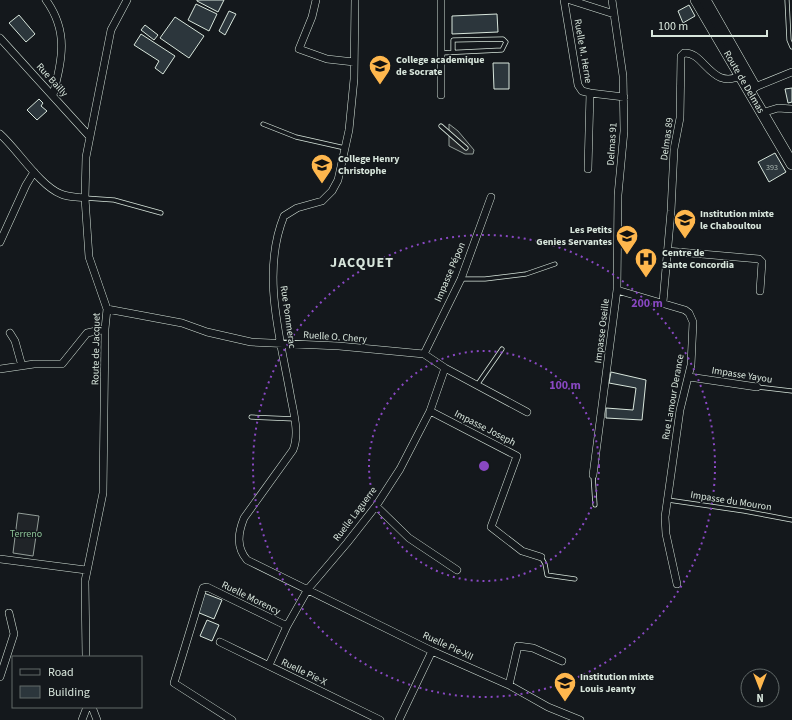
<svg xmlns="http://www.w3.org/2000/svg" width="792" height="720" viewBox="0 0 792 720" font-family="'Source Sans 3',sans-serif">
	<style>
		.green { fill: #202428; stroke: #939e99 }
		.parking { fill: #24282b; stroke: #939e99 }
		.building { fill: #2c363c; stroke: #d8e6dc }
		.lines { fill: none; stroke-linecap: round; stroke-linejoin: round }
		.lane-casing { stroke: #d8e6dc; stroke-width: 5 }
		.street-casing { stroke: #d8e6dc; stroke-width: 8 }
		.primary-casing { stroke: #d8e6dc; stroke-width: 12 }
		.lane { stroke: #14181c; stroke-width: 3.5 }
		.street { stroke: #14181c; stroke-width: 7 }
		.primary { stroke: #14181c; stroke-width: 11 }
		.ring { fill: none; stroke: #8948c3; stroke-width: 2; stroke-dasharray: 2 4 }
		.labels { text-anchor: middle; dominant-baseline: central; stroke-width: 3; stroke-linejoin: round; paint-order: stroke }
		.number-label { font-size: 8px; fill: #adbab4 }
		.street-label { font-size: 10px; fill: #d8e6dc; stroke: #14181c }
		.poi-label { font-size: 10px; font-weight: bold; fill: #d8e6dc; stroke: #14181c; text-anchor: start }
		.park-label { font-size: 10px; fill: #8ac095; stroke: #14181c }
		.district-label { font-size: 14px; font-weight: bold; letter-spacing: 1px; fill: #d8e6dc; stroke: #14181c }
		.centre { fill: #8948c3; stroke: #14181c; stroke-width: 2 }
		.ring-label { font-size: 12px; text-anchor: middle; font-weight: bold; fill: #8948c3; stroke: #14181c; stroke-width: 3; stroke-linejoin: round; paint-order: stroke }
	</style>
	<rect width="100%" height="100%" fill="#14181c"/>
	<path class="green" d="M18 513 39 516 33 556 13 553Z"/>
	<path class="parking" d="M449 124 458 131 474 150 473 154H465L449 146Z"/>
	<path class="building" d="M197 0H224L218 12 197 1Z
		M196 4 217 14 209 31 188 20Z
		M689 5 695 16 683 23 678 11Z
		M229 11 236 14 225 35 219 31Z
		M497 14 498 32 452 34V16Z
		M19 15 35 34 26 42 9 23Z
		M175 17 204 36 189 58 160 38Z
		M145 25 158 35 154 40 141 30Z
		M141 34 175 56 163 74 155 68 159 61 134 45Z
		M493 63H509V89H494Z
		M792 88V102L788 103 785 89Z
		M39 99 43 103 41 106 47 111 37 120 27 110Z
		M775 153 786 172 769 182 758 162Z
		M611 372 646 380 642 420 606 418V408L633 410 636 388 609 383Z
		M204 593 222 600 214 619 197 612Z
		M207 620 219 625 212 641 200 636Z"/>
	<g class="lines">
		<g class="lane-casing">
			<path id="lane" d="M787 0 789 40 792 47
				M441 53 502 50 506 42 503 39 453 40V52
				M263 124 296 137 345 148
				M441 126 466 148
				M85 198 114 200 161 213
				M462 279H485L526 274 555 264
				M477 385 502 349
				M757 387 792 391
				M251 417 295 419
				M593 475 595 505
				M668 500 744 511 792 520
				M541 557 545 564 547 575 575 579"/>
		</g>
		<g class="street-casing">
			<path id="street" d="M46 0C69 32 62 59 53 95
				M316 0 312 17 299 49 327 59 354 62
				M355 0 354 79 349 130 338 180 332 191 322 201 297 208 284 216C261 272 280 337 290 393 293 411 300 433 293 450L244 518C238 533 236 547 247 560L432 651 509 685 548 707 580 720
				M564 0 578 85 582 91 590 93 588 169
				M570 0 614 14
				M0 38 89 136
				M755 87 792 72
				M590 93 624 97
				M441 95V0
				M762 113 778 108 792 109
				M0 134C18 150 40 186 61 194 68 197 77 197 85 198
				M0 242 26 185 34 172
				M667 251 759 259 762 262 760 291
				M617 290 685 310 689 313 693 322 691 365 680 410 665 517 666 534 677 584
				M663 302 671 211 674 149 680 118 681 56 684 53C705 51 711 93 744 74
				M107 309 182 323 207 332 251 342 339 346 424 354 445 368 527 412
				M10 333 15 341 22 366
				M424 354 461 279 491 197
				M0 369 34 364H62L87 333 105 329
				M689 377 757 387
				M430 411 517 456 491 527 522 551 541 557
				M593 475 617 290 618 195 624 131 623 76 612 0
				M376 506 409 538 457 570
				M0 559 86 570
				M220 642 380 720
				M86 657 85 581 103 493 105 329 107 309 89 257 85 198 86 157 111 30 127 0
				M269 665 287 626 308 589 347 543 376 506 400 469 430 411 445 368
				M0 677 14 634 9 613
				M509 685 518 646 533 648 562 661
				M92 707 97 720
				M82 720 87 707
				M232 720 174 683 203 588 207 587 287 626
				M399 720 432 651"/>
		</g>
		<g class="primary-casing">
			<g id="primary">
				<path id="s1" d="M696 0 792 164"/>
				<path d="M705 0 754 86"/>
			</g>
		</g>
		<use href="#lane" class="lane"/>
		<use href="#street" class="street"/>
		<use href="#primary" class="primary"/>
	</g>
	<g class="ring">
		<circle cx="484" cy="466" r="115"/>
		<circle cx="484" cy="466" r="231"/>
	</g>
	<defs>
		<g id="school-pin" transform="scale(1.15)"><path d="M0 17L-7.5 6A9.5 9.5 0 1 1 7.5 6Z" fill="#ffb74d" stroke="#14181c"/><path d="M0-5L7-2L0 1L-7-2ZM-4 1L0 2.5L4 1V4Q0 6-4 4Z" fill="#111"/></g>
		<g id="hospital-pin" transform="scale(1.15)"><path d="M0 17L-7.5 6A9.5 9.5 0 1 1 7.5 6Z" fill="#ffb74d" stroke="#14181c"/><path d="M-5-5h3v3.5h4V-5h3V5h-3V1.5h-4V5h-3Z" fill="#111"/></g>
	</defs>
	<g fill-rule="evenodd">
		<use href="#school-pin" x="380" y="66"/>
		<use href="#school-pin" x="322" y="165"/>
		<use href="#school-pin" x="685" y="220"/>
		<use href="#school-pin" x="627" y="236"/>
		<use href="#hospital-pin" x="646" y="259"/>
		<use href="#school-pin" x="565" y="683"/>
	</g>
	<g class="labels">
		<g class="number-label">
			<text x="772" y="167">393</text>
		</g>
		<g class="street-label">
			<text transform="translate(583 51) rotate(80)">Ruelle M. Herne</text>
			<text transform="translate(52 80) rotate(48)">Rue Bailly</text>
			<text stroke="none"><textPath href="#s1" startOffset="95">Route de Delmas</textPath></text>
			<text transform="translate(667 139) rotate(-82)">Delmas 89</text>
			<text transform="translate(612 144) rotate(-86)">Delmas 91</text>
			<text transform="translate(450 272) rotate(-67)">Impasse Pépon</text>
			<text transform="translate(288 317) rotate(82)">Rue Pommerac</text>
			<text transform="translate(602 331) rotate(-83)">Impasse Oseille</text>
			<text transform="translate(335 337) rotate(4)">Ruelle O. Chery</text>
			<text transform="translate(96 349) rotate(-89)">Route de Jacquet</text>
			<text transform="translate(742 375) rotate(9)">Impasse Yayou</text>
			<text transform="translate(673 397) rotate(-80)">Rue Lamour Derance</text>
			<text transform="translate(485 428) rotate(27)">Impasse Joseph</text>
			<text transform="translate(731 501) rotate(9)">Impasse du Mouron</text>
			<text transform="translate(355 514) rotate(-53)">Ruelle Laguerre</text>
			<text transform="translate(251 598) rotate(26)">Ruelle Morency</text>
			<text transform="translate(448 646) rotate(25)">Ruelle Pie-XII</text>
			<text transform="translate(304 672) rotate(26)">Ruelle Pie-X</text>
		</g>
		<g class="poi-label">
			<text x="396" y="60">College academique<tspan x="396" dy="12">de Socrate</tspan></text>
			<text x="338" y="159">College Henry<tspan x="338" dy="12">Christophe</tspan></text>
			<text x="700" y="214">Institution mixte<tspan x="700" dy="12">le Chaboultou</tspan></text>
			<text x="612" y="230" text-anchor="end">Les Petits<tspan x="612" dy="12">Genies Servantes</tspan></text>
			<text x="662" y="253">Centre de<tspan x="662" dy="12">Sante Concordia</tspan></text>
			<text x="580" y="677">Institution mixte<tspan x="580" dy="12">Louis Jeanty</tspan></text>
		</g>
		<g class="park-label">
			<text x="26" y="534">Terreno</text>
		</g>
		<g class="district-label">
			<text x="362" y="263">JACQUET</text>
		</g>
	</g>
	<circle cx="484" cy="466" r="6" class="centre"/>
	<g class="ring-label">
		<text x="647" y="307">200 m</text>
		<text x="565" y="389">100 m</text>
	</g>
	<rect x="12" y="656" width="130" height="52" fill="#14181c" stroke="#626a69"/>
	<rect x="20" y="669" width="20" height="6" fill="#14181c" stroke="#626a69"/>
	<text x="48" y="676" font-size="12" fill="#d8e6dc">Road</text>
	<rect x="20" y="686" width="20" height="12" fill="#2c363c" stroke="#626a69"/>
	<text x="48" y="696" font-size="12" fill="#d8e6dc">Building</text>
	<g transform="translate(760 688) rotate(180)"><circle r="19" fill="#14181c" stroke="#626a69"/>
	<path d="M0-3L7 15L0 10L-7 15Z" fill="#ffb74d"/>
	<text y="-6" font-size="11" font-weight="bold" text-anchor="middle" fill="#d8e6dc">N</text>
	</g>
	<path d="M652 30v6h115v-6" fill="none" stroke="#d8e6dc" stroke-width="2"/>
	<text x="658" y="30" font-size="12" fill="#d8e6dc" stroke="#14181c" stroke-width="3" paint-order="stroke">100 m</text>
</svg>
